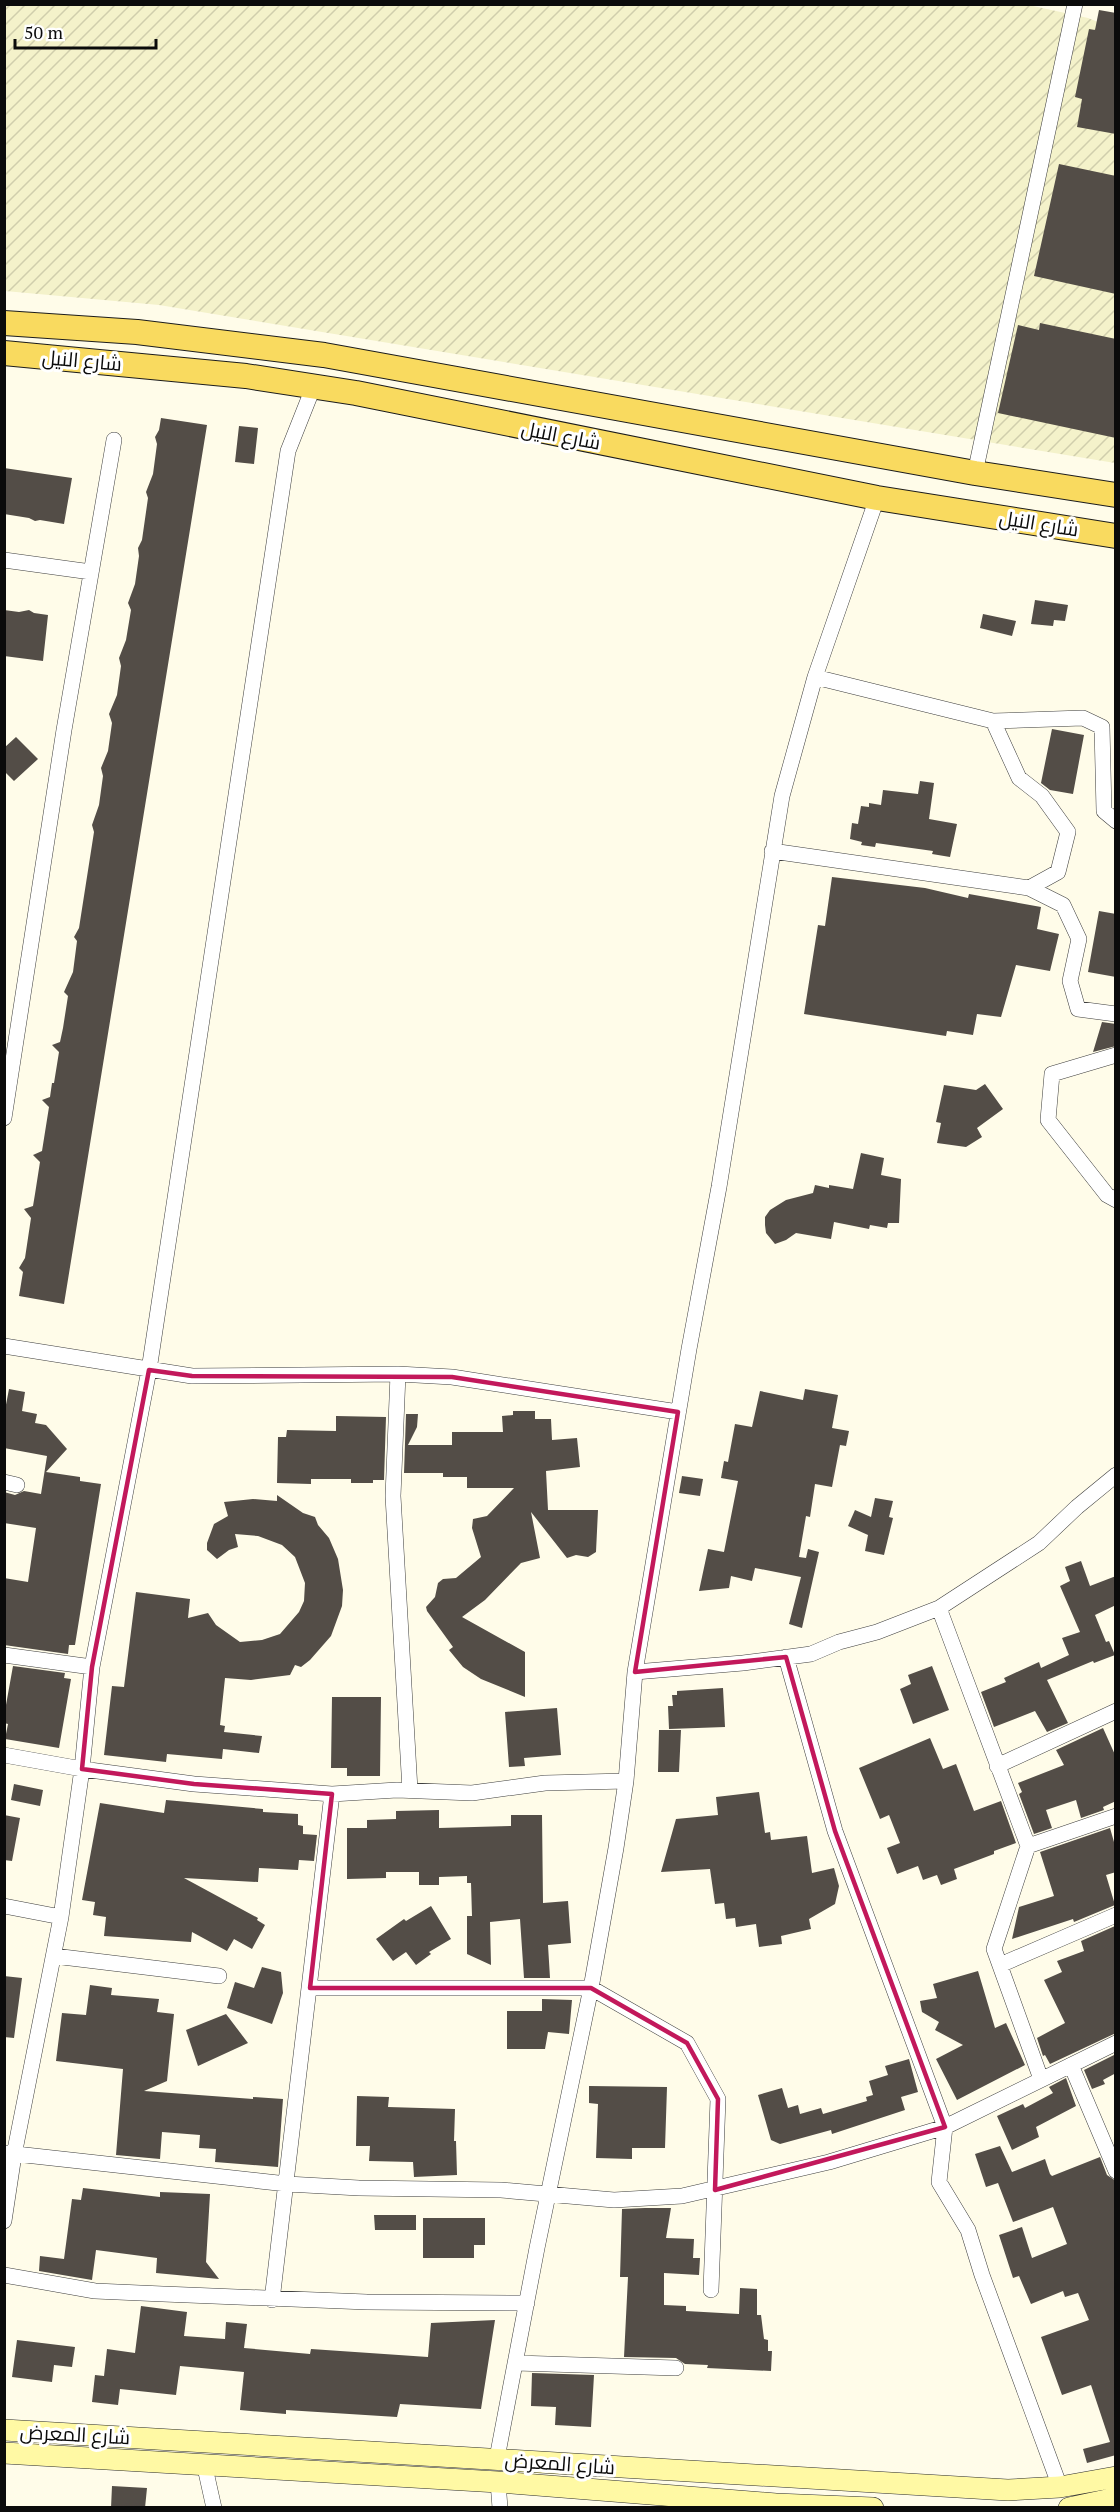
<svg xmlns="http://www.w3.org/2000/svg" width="1120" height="2512" viewBox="0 0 1120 2512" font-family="'PT Serif',Cairo,serif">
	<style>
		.farmland { fill: url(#farmland-furrows) }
		.building { fill: #534d47 }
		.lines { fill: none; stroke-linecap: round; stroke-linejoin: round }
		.minor-casing { stroke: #3e3e3e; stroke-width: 16 }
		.secondary-casing { stroke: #2d2d2d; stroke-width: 22 }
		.primary-casing { stroke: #1c1c1c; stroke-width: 26 }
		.minor { stroke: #fff; stroke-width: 15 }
		.secondary { stroke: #fff9a4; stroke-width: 21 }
		.primary { stroke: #f9da5f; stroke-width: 24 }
		.marked { fill: none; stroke: #c2185b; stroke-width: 4.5; stroke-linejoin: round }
		.labels { text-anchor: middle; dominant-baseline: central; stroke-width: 6; stroke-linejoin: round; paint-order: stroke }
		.street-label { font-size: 20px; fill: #0b0b0b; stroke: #fff }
	</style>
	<defs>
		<pattern id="farmland-furrows" width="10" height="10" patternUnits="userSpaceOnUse" patternTransform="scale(1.5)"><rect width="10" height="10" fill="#f4f2ca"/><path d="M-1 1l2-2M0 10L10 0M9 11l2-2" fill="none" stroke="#d0ceac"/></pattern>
	</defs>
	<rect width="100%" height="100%" fill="#fffce9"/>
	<path class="farmland" d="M1024 4 1088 18 1115 29V463L159 305 5 291 4 5Z"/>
	<path class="building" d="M1099 10 1116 13V134L1077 127 1082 99 1075 97 1089 29 1095 30Z
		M1059 164 1116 176V294L1034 276Z
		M1040 323 1116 339V438L998 413 1018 325 1039 330Z
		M161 418 207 425 64 1304 19 1296 23 1272 19 1268 25 1258 31 1218 24 1209 33 1206 35 1194 40 1162 33 1155 42 1151 49 1107 42 1100 50 1097 52 1083H54L59 1052 52 1045 60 1042 63 1028 68 996 64 992 73 972 77 941 74 937 79 928 94 832 92 825 99 805 103 776 101 768 108 751 112 723 109 714 117 695 121 666 119 658 126 640 131 610 128 603 135 584 139 556 138 548 142 540 148 498 146 492 153 474 157 444 155 437 159 430Z
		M239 426 258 428 254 464 235 462Z
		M4 468 72 478 64 524 40 520 35 521 29 518 4 514Z
		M1035 600 1068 605 1065 621 1054 620 1053 626 1031 624Z
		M4 610 19 612 29 610 34 613 48 615 43 661 4 656Z
		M983 614 1016 621 1012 636 980 628Z
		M1052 729 1084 735 1073 794 1050 790 1041 783Z
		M16 737 38 759 14 781 4 771V748Z
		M920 781 934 783 929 819 957 824 950 857 932 854 933 851 876 843 875 847 861 845 862 842 850 839 852 823 858 824 861 806 869 807V803L881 805 883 790 918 794Z
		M832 877 925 888 968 898 969 894 1041 907 1037 929 1059 934 1050 971 1016 965 1001 1017 977 1014 973 1035 947 1031 946 1036 804 1014 818 925 825 926Z
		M1099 911 1116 914V977L1088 972Z
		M1102 1022 1116 1024V1046L1093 1052Z
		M985 1084 1003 1109 977 1128 982 1137 966 1147 937 1143 941 1123 936 1122 944 1085 976 1090Z
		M861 1153 884 1158 881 1175 901 1179 899 1223H888L887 1228 870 1225 869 1229 834 1222 831 1239 796 1233 786 1240 775 1244 766 1233 765 1225V1217L770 1210 786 1200 813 1193 815 1185 829 1188V1185L853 1189Z
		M9 1389 25 1392 22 1411 37 1414 35 1423 46 1425 67 1449 46 1472 80 1477V1481L101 1484 75 1645H69L68 1654 4 1645V1578L28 1582 36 1528 4 1523V1492L15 1495 24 1491 41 1494 47 1456 4 1448V1415Z
		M805 1389 838 1395 832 1428 849 1431 846 1446 840 1445 832 1487 815 1484 810 1517 806 1516 799 1557 806 1558 808 1549 819 1552 802 1628 789 1624 801 1577 755 1568 752 1581 731 1576 729 1588 699 1591 708 1549 724 1552 738 1481 721 1478 724 1461 728 1462 735 1424 752 1427 760 1391 803 1400Z
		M513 1411H535V1419H551L552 1440 577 1438 580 1467 546 1471 548 1510H598L596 1552 588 1557 576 1555 567 1558 531 1512 540 1558 521 1563 485 1600 462 1617 525 1652V1697L481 1679 463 1667 449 1650 453 1647 427 1611 426 1607 435 1597 438 1583 443 1579 456 1578 481 1557 472 1528 473 1519 487 1516 514 1488H467V1477H443V1473H404L406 1414H418L417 1427 408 1445H452V1432H503L502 1416 513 1415Z
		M336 1416 386 1417 384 1480H373V1483H351V1479H311V1484L277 1483 278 1437H286L287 1430 336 1431Z
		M682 1476 703 1479 700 1496 679 1493Z
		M277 1495 303 1513 315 1517 318 1525 329 1538 338 1559 343 1590 342 1606 331 1636 310 1660 301 1667 295 1665 290 1675 251 1680 225 1678 220 1725 225 1726 224 1732 262 1736 259 1753 223 1749 222 1759 167 1754 166 1762 104 1755 112 1686 124 1687 136 1592 190 1599 188 1618 208 1613 216 1625 240 1642 262 1640 280 1634 299 1612 304 1601 305 1583 295 1557 282 1545 258 1536 235 1534 238 1547 229 1550 217 1559 207 1550V1543L214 1524 228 1516 224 1502 253 1499 277 1501Z
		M875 1498 893 1501 889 1517 893 1518 884 1555 865 1551 868 1535 848 1526 855 1510 871 1517Z
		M1081 1561 1090 1586 1116 1576V1605L1095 1615 1106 1642 1109 1641 1115 1655 1094 1663 1093 1661 1047 1680 1068 1723 1047 1732 1035 1711 994 1727 981 1692 1006 1682 1004 1678 1039 1662 1041 1668 1069 1655 1062 1638 1080 1632 1060 1586 1070 1581 1065 1567Z
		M13 1666 65 1673 64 1678 71 1679 59 1748 5 1739 8 1724 4 1723V1716Z
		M932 1666 949 1710 913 1724 900 1689 911 1684 908 1675Z
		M723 1688 725 1727 669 1729 668 1706H673L672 1695H677V1691Z
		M332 1697H381L380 1776H347V1768H331Z
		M557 1708 561 1755 524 1758 525 1766 509 1767 505 1712Z
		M1103 1728 1116 1757V1801L1103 1807 1104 1810 1081 1818 1076 1800 1046 1810 1052 1828 1034 1834 1019 1794 1022 1792 1018 1783 1064 1765 1056 1750Z
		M659 1730H681L679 1772H658Z
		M930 1738 943 1769 956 1764 974 1811 1001 1801 1016 1843 994 1851V1854L954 1869 957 1879 941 1885 937 1875 923 1880 918 1866 897 1874 887 1848 900 1843 889 1815 880 1819 859 1768Z
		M14 1784 43 1790 40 1806 11 1800Z
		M759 1792 765 1833 770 1832 771 1840 807 1836 812 1873 834 1868 839 1886 835 1904 809 1919 811 1929 781 1936 782 1944 759 1947 756 1924 736 1927 735 1918 726 1919 724 1903 715 1904 710 1869 661 1872 676 1819 718 1815 716 1797Z
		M166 1800 263 1809V1812L298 1814V1825L303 1826V1834L317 1835 314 1861 299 1860 298 1870 259 1868 258 1882 184 1878 258 1918 257 1920 265 1925 252 1949 234 1939 227 1951 192 1932 191 1942 104 1936 106 1917 93 1915 95 1902 82 1900 100 1803 164 1813Z
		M439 1810V1828L511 1826V1815H542L543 1903 568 1901 571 1943 548 1945 550 1978H524L520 1919 490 1922 491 1965 467 1954V1916H472L471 1883H467V1876L439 1877V1885H419V1872H386V1878L347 1879V1828H367V1820L396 1819V1811Z
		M4 1815 20 1818 12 1861 4 1860Z
		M1110 1828 1116 1849V1872L1106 1875 1115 1905 1074 1922 1073 1919 1012 1939 1019 1907 1054 1896 1040 1852Z
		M431 1906 451 1939 429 1952 431 1954 416 1965 406 1952 393 1961 376 1939 404 1919 406 1921Z
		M1115 1926 1116 2033 1050 2064 1045 2055 1043 2056 1037 2038 1065 2023 1044 1980 1062 1972 1057 1961 1084 1951 1081 1941Z
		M262 1967 281 1972 283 1993 272 2024 227 2008 235 1982 254 1988Z
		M978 1971 995 2028 1006 2023 1025 2065 957 2100 936 2059 963 2045 935 2030 939 2022 922 2012 920 2001 937 1998 933 1984Z
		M4 1976 22 1978 14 2038 4 2037Z
		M90 1985 112 1988 111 1995 159 1999 157 2012 174 2014 167 2081 144 2091 253 2099V2097L283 2099 278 2167 215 2162 216 2149 199 2148 200 2135 162 2132 160 2159 116 2155 123 2069 56 2061 62 2013 86 2015Z
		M542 1999 572 2000 569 2034 548 2032 545 2049H507V2011H542Z
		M226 2014 248 2043 198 2066 186 2030Z
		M1116 2054V2073L1103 2080 1105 2084 1092 2089 1084 2070Z
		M909 2059 918 2092 901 2097 905 2110 832 2134 831 2130 780 2144 771 2140 758 2095 782 2088 788 2108 798 2105 800 2114 821 2108 823 2114 867 2101 866 2097 873 2095 869 2081 888 2075 885 2066Z
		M1066 2078 1076 2106 1036 2127 1039 2137 1012 2150 997 2116 1023 2104 1025 2108 1053 2093 1049 2087Z
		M589 2086 667 2087 665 2148H632V2159L596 2158 598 2104 589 2103Z
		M357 2096 389 2097 388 2107 455 2109 454 2141H456L457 2175 414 2177 413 2162 369 2161 370 2146H356Z
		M1000 2146 1012 2172 1045 2159 1050 2174 1052 2176 1100 2157 1107 2175 1116 2181V2455L1087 2463 1083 2449 1110 2442 1091 2385 1062 2395 1041 2337 1089 2320 1078 2293 1065 2297 1063 2291 1031 2304 1019 2276 1013 2278 999 2235 1022 2227 1032 2258 1067 2244 1053 2207 1013 2222 998 2183 986 2187 975 2154Z
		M83 2188 160 2197V2192L210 2194 206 2262 219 2279 156 2273 157 2258 96 2250 92 2280 39 2271 40 2256 64 2259 72 2199 81 2200Z
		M645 2208H671L666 2238 694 2239 693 2258H700L699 2275 664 2273V2305L686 2306V2311L739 2314 740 2288 757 2289V2315H761L764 2339 768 2340V2351H772L771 2371 707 2368 708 2365 685 2364 676 2358 624 2357 628 2277H620L622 2209Z
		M374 2215H416V2230H375Z
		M423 2218H485V2245H474V2258H423Z
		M141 2306 187 2312 184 2336 225 2339 226 2322 247 2324 244 2348 310 2354 311 2349 428 2357 431 2323 495 2320 481 2409 400 2404 397 2417 286 2410V2414L240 2410 244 2372 180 2366 176 2395 120 2389 118 2405 92 2402 95 2375 104 2376 107 2349 135 2353Z
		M17 2340 75 2347 72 2367 54 2365 52 2382 12 2377Z
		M532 2373 594 2375 591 2427 555 2425 556 2407 531 2406Z
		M112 2486 147 2488 145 2508H111Z"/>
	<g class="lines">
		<g class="minor-casing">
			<path id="minor" d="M975 473 1075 4
				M4 560 91 572
				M815 677 993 721 1083 718 1102 727 1104 811 1116 821
				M993 721 1019 778 1042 796 1068 832 1058 872 1029 888 1063 905 1079 939 1070 981 1078 1009 1116 1014
				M772 851 1029 888
				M1116 1055 1052 1074 1048 1120 1107 1195 1116 1200
				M4 1118 64 730 114 440
				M4 1346 192 1376 398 1374 452 1377 678 1412
				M398 1374 393 1496 410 1790
				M4 1482 17 1485
				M939 1608 1028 1846 994 1949 1041 2079
				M4 1655 92 1667
				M786 1657 835 1831 945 2127 939 2182 968 2230 982 2275 1060 2487
				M635 1672 743 1663 811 1654 839 1642 877 1632 939 1608 1039 1543 1077 1507 1116 1475
				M4 1755 82 1769 194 1784 332 1794 397 1790 472 1793 545 1783 626 1781
				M997 1766 1116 1711
				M1028 1846 1116 1816
				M4 1906 61 1917
				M54 1956 219 1976
				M1000 1965 1116 1915
				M310 1988H591L687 2043 718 2099 711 2290
				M1071 2065 1116 2171
				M7 2153 287 2184 359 2188 501 2190 614 2200 682 2196 829 2162 945 2127 1116 2043
				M4 2221 14 2155 61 1917 82 1769 92 1667 149 1370 288 451 313 388
				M4 2275 95 2291 163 2294 367 2302 527 2303
				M272 2300 332 1794
				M516 2363 676 2368
				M497 2458 537 2248 591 1988 616 1848 626 1781 635 1672 689 1349 719 1187 782 796 815 677 877 498
				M204 2463 214 2508
				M498 2482 500 2508"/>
		</g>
		<g class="secondary-casing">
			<path id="secondary" d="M4 2430 1008 2490 1060 2487 1116 2477
				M4 2453 498 2482 776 2504 873 2508
				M1069 2508 1116 2498"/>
		</g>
		<g class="primary-casing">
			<path id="primary" d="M4 323 137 332 324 355 975 473 1116 495
				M4 353 246 376 356 393 877 498 1116 536"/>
		</g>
		<use href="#minor" class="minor"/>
		<use href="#secondary" class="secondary"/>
		<use href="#primary" class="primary"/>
	</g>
	<path class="marked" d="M149 1370 192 1376 452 1377 678 1412 635 1672 786 1657 835 1831 945 2127 715 2190 718 2099 687 2043 591 1988H310L332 1794 194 1784 82 1769 92 1667Z"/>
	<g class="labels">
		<g class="street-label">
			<text transform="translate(82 360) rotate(5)">شارع النيل</text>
			<text transform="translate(561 435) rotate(11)">شارع النيل</text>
			<text transform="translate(1039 523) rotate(9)">شارع النيل</text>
			<text transform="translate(75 2434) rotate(3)">شارع المعرض</text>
			<text transform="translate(560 2463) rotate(4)">شارع المعرض</text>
		</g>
	</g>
	<rect width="1120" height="2512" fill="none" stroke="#0b0b0b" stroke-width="12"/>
	<path d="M15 39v9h141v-9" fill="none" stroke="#0b0b0b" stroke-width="3"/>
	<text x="24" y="39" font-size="18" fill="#0b0b0b" stroke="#ffffff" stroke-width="4.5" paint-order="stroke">50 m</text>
</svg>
